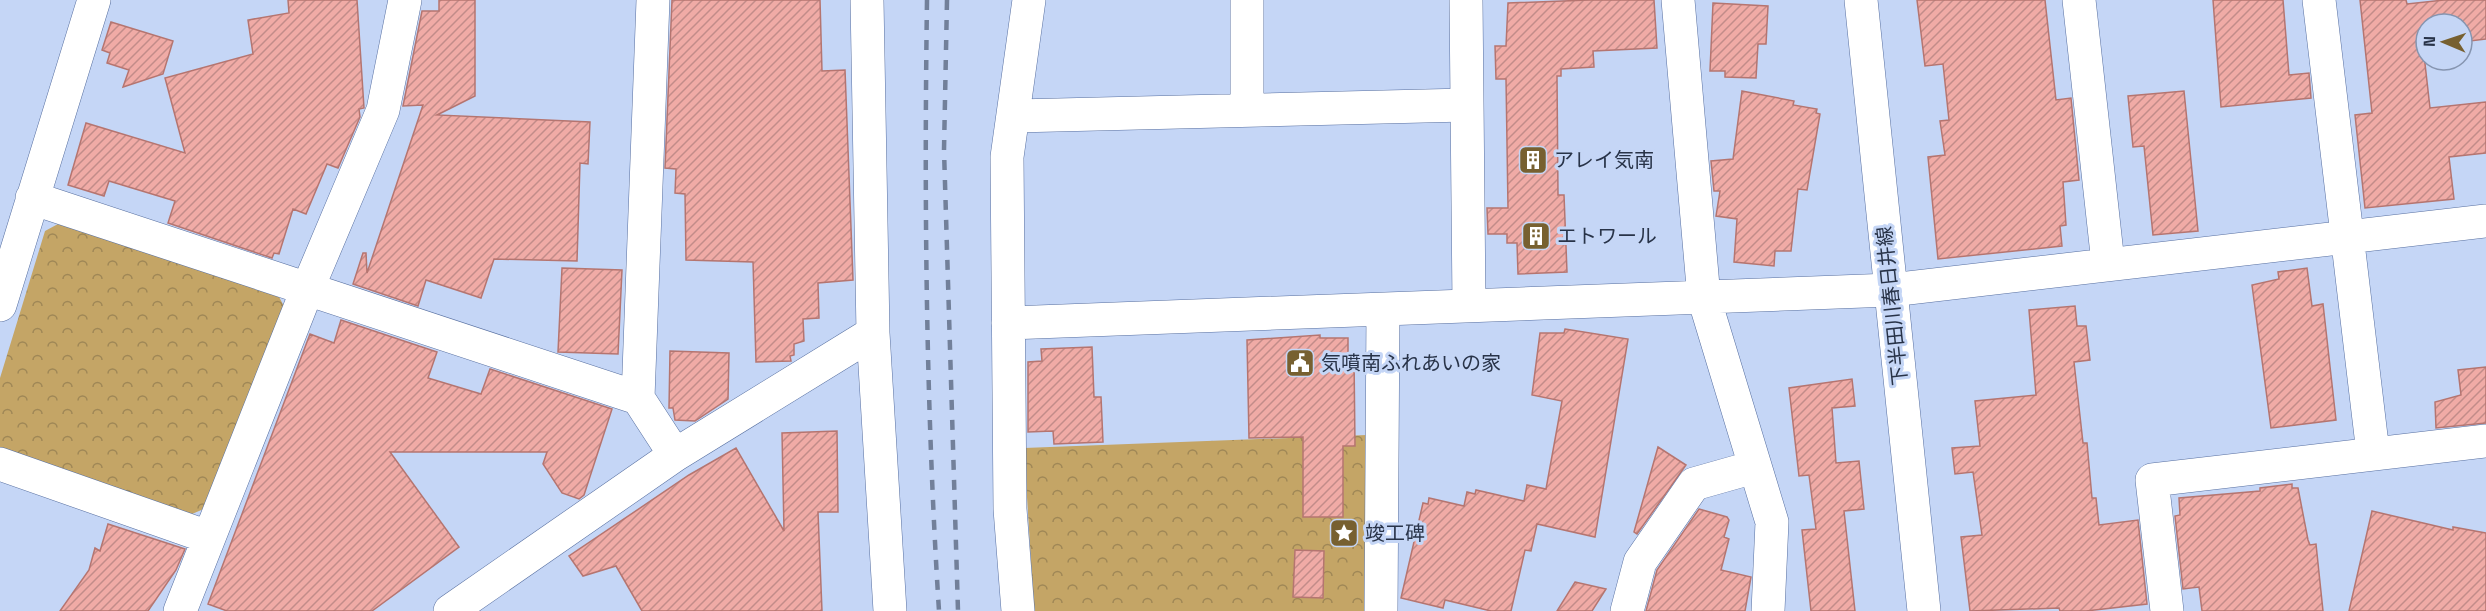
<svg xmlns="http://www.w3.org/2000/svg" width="2486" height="611" viewBox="0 0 2486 611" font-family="'Space Grotesk','Noto Sans JP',sans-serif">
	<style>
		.park { fill: url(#park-crowns) }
		.building { fill: url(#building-hatch); stroke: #b57570; stroke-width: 1.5 }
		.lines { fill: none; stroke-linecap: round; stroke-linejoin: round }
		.minor-casing { stroke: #576fa0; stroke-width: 34 }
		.tertiary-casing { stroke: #576fa0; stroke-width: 34 }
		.secondary-casing { stroke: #576fa0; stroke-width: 34 }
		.minor { stroke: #fff; stroke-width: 33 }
		.tertiary { stroke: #fff; stroke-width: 33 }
		.secondary { stroke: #fff; stroke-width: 33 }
		.rail { stroke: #72809a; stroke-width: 4.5; stroke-dasharray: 10 10; stroke-linecap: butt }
		.labels { text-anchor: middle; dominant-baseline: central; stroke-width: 6; stroke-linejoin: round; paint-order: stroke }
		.poi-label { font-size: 20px; fill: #283348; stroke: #c5d6f6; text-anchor: start }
		.street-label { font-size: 20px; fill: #283348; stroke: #c5d6f6 }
	</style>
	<defs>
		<pattern id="park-crowns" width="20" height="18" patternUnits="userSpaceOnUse" patternTransform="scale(1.5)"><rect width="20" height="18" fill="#c4a566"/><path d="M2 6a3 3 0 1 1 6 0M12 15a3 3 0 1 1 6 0" fill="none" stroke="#9f8756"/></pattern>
		<pattern id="building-hatch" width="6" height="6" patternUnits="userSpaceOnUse" patternTransform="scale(1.5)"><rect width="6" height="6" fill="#f0aba6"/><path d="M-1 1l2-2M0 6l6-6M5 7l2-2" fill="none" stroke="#c28c89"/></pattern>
	</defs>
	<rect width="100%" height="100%" fill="#c5d6f6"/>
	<path class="park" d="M58 224 278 295 286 310 206 508 192 514 0 448V378L45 231Z
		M1367 435 1365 611H1034L1024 448Z"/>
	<path class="building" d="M288 0H357L364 108 359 109 360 117 338 168 327 164 306 214 293 209 279 254 274 253 272 258 168 223 175 201 109 181 104 196 68 185 86 123 185 153 165 78 253 54 248 20 289 13Z
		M439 0H475V96L437 115 590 122 588 164 580 163 577 261 494 259 481 298 426 280 418 306 353 284 363 253H366L367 273 423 105 403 106 422 11H439Z
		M672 0H820L822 71 845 70 853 280 818 283 819 318 803 319 804 341 794 344V355L790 356 791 361 756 362 753 262 686 260 685 194 675 193 676 169 665 168Z
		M1589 0H1654L1657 48 1593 51 1594 67 1561 69V76H1557L1558 195H1564L1567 272 1518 274 1517 243H1507V234H1488L1487 208H1508L1506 79H1496L1495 46H1506L1508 3Z
		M1917 0H2045L2056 100 2071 98 2079 180 2063 182 2066 225 2060 226 2062 246 1938 259 1928 157 1945 155 1940 121 1949 120 1943 64 1925 66Z
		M2213 0H2283L2289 75 2309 73 2311 98 2221 107Z
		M2360 0H2406L2407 4 2444 0H2486V39L2462 42V24H2426V45L2423 46 2430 108 2486 102V153L2449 157 2454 199 2365 208 2355 115 2372 113Z
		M1713 3 1768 6 1766 44H1758L1756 78 1725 77V71H1710Z
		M111 22 173 41 163 74 123 87 129 70 107 63 110 53 102 50Z
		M1742 91 1794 101 1793 105 1817 109 1816 113 1820 114 1807 190 1798 189 1791 251H1775L1774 266 1734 262 1737 219 1716 216 1720 191H1714L1711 161 1733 159Z
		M2184 91 2198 231 2153 235 2144 146 2133 147 2128 96Z
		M562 268 622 270 618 354 558 352Z
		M2307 268 2312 306 2323 304 2336 420 2271 428 2252 285 2279 279 2278 272Z
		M2075 306 2077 326H2086L2090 360 2074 362 2083 443H2087L2092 498H2096L2099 525 2138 520 2147 604 2086 611H2060L2059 608 1970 611 1961 537 1982 535 1973 472 1955 474 1952 448 1980 446 1975 401 2036 395 2029 310Z
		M341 320 437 352 428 378 481 394 490 369 612 409 584 495 579 499 562 493 543 464 547 452H390L459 547 372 611H227L208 604 310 334 334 343Z
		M1565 329 1628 339 1595 537 1537 524 1531 551 1525 550 1511 611H1491L1445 600 1443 608 1401 598 1423 503 1428 504 1429 498 1464 506 1467 492 1475 494 1476 490 1524 501 1527 485 1546 489 1562 401 1532 395 1540 333H1564Z
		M1320 335V338H1348V357H1354L1355 446H1343V517H1303V437L1249 438 1247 340Z
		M1092 347 1094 397H1101L1103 442 1054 444 1053 431 1028 432V362L1042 361 1041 349Z
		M670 351 729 353 728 399 695 421 675 420 673 408H669Z
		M2486 367V423L2436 428 2435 402 2461 395 2458 370Z
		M1852 379 1855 406 1832 408 1836 463 1859 461 1864 509 1844 511 1855 611H1811L1802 530 1816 529 1809 475 1799 476 1789 388Z
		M837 431 838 512H818L822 611H642L616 566 583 576 569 556 689 475 736 448 784 531 782 433Z
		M1658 447 1686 465 1637 534 1634 532Z
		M2292 484V488H2298L2308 540 2310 545 2316 544 2323 611H2202L2199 587 2183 589 2175 516 2180 515 2179 498 2260 491V488Z
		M1699 509 1727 517 1729 520 1724 537 1729 539 1721 570 1751 577 1745 611H1646L1657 570Z
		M2372 511 2453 530V527L2486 533V611H2349Z
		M108 524 185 549 176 570 148 611H60L89 570 95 548 100 551Z
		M1295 550 1324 551 1323 598 1293 597Z
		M1575 582 1606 589 1592 611H1557Z"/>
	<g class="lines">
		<g class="minor-casing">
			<path id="minor" d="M867 0 873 333 890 611
				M1678 0 1704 298 1772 522 1768 611
				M2079 0 2108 263
				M2319 0 2373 453
				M1247 109V0
				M1013 116 1466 105
				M32 198 638 398 675 455
				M0 305 94 0
				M1008 323 1891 290 2486 221
				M638 398 653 0
				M0 464 208 537
				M180 611 307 290 383 110 405 0
				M450 611 675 455 873 333
				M1018 611 1010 509 1007 157 1029 0
				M1381 611 1383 310
				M1627 611 1640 562 1694 484 1754 467
				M2167 611 2152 480 2486 441"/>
		</g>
		<g class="tertiary-casing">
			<path id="tertiary" d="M1466 0 1469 305"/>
		</g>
		<g class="secondary-casing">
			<path id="secondary" d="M1861 0 1924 611"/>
		</g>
		<use href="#minor" class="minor"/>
		<use href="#tertiary" class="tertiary"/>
		<use href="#secondary" class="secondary"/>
		<path class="rail" d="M927 0C924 203 926 408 939 611
			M947 0 944 150 958 611"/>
	</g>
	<defs>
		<g id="building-square" transform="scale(1.5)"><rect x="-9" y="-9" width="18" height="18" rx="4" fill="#776030" stroke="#c5d6f6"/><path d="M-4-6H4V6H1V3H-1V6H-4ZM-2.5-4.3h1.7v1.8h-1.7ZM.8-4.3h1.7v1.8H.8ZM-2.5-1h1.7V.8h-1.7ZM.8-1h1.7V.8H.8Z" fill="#fff"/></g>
		<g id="civic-square" transform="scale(1.5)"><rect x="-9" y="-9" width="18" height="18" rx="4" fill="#776030" stroke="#c5d6f6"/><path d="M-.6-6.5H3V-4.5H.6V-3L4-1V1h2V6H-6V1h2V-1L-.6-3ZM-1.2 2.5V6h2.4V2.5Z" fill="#fff"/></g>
		<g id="sight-square" transform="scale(1.5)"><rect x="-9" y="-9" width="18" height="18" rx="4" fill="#776030" stroke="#c5d6f6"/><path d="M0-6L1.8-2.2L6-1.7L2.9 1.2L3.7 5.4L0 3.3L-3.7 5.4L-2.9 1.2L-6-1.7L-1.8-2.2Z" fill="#fff"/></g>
	</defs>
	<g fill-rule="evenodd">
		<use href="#building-square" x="1533" y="160"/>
		<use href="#building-square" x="1536" y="236"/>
		<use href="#civic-square" x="1300" y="363"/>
		<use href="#sight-square" x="1344" y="533"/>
	</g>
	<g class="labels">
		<g class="poi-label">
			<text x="1554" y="160">アレイ気南</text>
			<text x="1557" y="236">エトワール</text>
			<text x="1321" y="363">気噴南ふれあいの家</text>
			<text x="1365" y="533">竣工碑</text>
		</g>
		<g class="street-label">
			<text transform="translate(1892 306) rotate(-96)">下半田川春日井線</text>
		</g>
	</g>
	<g transform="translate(2444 42) rotate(272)"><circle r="28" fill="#c5d6f6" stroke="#8695b0" stroke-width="1.5"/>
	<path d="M0-4.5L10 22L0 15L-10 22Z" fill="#776030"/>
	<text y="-9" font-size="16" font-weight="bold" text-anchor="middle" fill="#283348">N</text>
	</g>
</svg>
